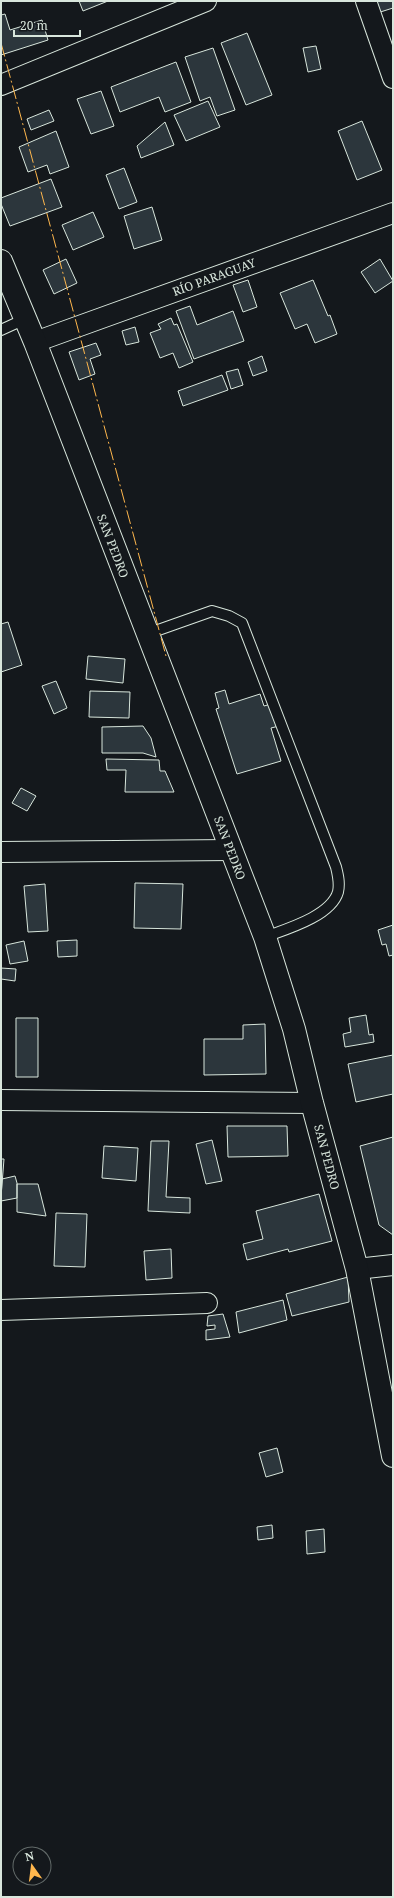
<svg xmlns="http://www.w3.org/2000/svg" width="394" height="1898" viewBox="0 0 394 1898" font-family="'Noto Serif',serif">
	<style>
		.building { fill: #2c363c; stroke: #d8e6dc }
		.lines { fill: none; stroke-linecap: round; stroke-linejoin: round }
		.lane-casing { stroke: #d8e6dc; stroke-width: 12 }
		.street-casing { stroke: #d8e6dc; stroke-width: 22 }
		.secondary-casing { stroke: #d8e6dc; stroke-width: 24 }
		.lane { stroke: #14181c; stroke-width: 10 }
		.street { stroke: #14181c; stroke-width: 20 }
		.secondary { stroke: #14181c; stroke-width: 22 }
		.power { stroke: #ffb74d; stroke-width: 1; stroke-dasharray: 14 3 2 3; stroke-linecap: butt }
		.labels { text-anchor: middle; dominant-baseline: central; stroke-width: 3; stroke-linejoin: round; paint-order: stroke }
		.street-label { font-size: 12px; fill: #d8e6dc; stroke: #14181c }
	</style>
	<rect width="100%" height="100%" fill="#14181c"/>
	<path class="building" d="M79 1H108L83 11Z
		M370 1H393V8L374 14Z
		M5 14 10 30 42 20 48 40 1 55V15Z
		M247 33 272 95 246 105 221 43Z
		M316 46 321 69 308 72 303 48Z
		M213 48 235 110 217 116 210 97 200 101 185 57Z
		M176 62 191 102 165 112 159 97 120 112 111 87Z
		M101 91 114 126 91 134 77 99Z
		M208 101 220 127 186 141 174 115Z
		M49 110 54 121 31 130 27 119Z
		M362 121 382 170 357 180 338 131Z
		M165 122 174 145 141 158 137 146Z
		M56 131 69 167 50 174 47 165 28 172 19 147Z
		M124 168 137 202 119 209 106 175Z
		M51 179 62 207 10 226 1 204V198Z
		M152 207 162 240 134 249 124 216Z
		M93 212 104 237 73 250 62 225Z
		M66 259 77 283 54 294 43 270Z
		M380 259 393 281 375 293 361 272Z
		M248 280 257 307 243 312 233 285Z
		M313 280 328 316 330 315 337 334 315 343 307 324 295 329 280 293Z
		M190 306 197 325 233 311 244 341 194 359 176 311Z
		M171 318 174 325 177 324 193 362 179 368 173 353 160 358 150 333 161 329 158 324Z
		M135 327 139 342 126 345 122 331Z
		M96 343 101 355 90 359 95 374 79 380 69 352Z
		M262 356 267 371 253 376 248 362Z
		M238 369 243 385 231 389 226 372Z
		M222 375 228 390 183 406 178 391Z
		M8 622 22 665 1 672V624Z
		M88 656 125 659 123 683 86 679Z
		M56 681 67 708 54 714 42 686Z
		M225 690 229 704 260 694 264 706 271 704 279 726 271 728 281 761 237 774 216 709 219 708 215 693Z
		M90 691 130 692 129 718 89 717Z
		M143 726 151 738 156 757 143 753H102V727Z
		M106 759 159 760 160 771H165L174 792H125L126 770H107Z
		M21 788 36 796 27 811 12 803Z
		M135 883 183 884 181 929 134 928Z
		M45 884 48 931 28 932 24 886Z
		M393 925V955L389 956 386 944 382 945 378 930Z
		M77 940V956L58 957 57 941Z
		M24 941 28 961 10 964 6 945Z
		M1 968 16 969 15 981 1 979Z
		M366 1015 369 1035 373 1034 374 1042 345 1047 343 1034 351 1032 349 1018Z
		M16 1018H38V1077H16Z
		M265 1024 266 1074 204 1075V1039H243V1025Z
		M393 1055V1094L356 1102 348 1064Z
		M227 1126H287L288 1156 228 1157Z
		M393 1137V1235L379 1225 360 1146Z
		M212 1140 222 1181 206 1184 196 1144Z
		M151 1141H169L166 1197 190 1198V1213L148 1211Z
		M104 1146 138 1148 136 1181 102 1178Z
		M1 1159H4L1 1197Z
		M15 1176 17 1183V1198L1 1201 2 1179Z
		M17 1184H38L46 1216 17 1212Z
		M319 1194 332 1241 289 1252 288 1249 247 1260 243 1244 263 1239 256 1211Z
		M56 1213 87 1214 85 1267 54 1266Z
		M171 1249 172 1278 146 1280 144 1251Z
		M348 1277 349 1302 292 1316 286 1294Z
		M283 1300 287 1320 239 1333 236 1312Z
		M223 1314 230 1337 206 1340V1330L215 1329V1325L207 1326 208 1316Z
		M277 1448 283 1472 266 1477 259 1453Z
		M272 1525 273 1538 258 1540 257 1527Z
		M324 1529 325 1552 307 1554 306 1531Z"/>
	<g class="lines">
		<g class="lane-casing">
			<path id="lane" d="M1 330 25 319
				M147 634 212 611 229 616 242 623 336 867C338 875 340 883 338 892 331 916 287 929 265 937"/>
		</g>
		<g class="street-casing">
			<path id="street" d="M366 1 393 78
				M1 85 206 1
				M35 342 393 213
				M1 852 231 850
				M1 1100 312 1103
				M357 1269 393 1265
				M1 1310 207 1303"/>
		</g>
		<g class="secondary-casing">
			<path id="secondary" d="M1 261 35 342 265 937 294 1029 312 1103 357 1269 393 1456"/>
		</g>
		<use href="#lane" class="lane"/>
		<use href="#street" class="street"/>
		<use href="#secondary" class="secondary"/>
		<path class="power" d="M1 43 166 656"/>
	</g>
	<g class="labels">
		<g class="street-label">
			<text transform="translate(214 277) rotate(-20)">RÍO PARAGUAY</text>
			<text transform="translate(113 546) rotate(69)">SAN PEDRO</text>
			<text transform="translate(230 848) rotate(69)">SAN PEDRO</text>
			<text transform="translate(327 1157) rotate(75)">SAN PEDRO</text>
		</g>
	</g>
	<rect width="394" height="1898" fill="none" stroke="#d8e6dc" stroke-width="4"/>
	<g transform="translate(32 1866) rotate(346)"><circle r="19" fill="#14181c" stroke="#626a69"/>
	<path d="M0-3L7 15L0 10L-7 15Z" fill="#ffb74d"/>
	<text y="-6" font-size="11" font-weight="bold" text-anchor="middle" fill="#d8e6dc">N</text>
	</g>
	<path d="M14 30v6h66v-6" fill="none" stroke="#d8e6dc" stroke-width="2"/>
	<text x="20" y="30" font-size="12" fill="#d8e6dc" stroke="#14181c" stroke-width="3" paint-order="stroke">20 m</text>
</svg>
